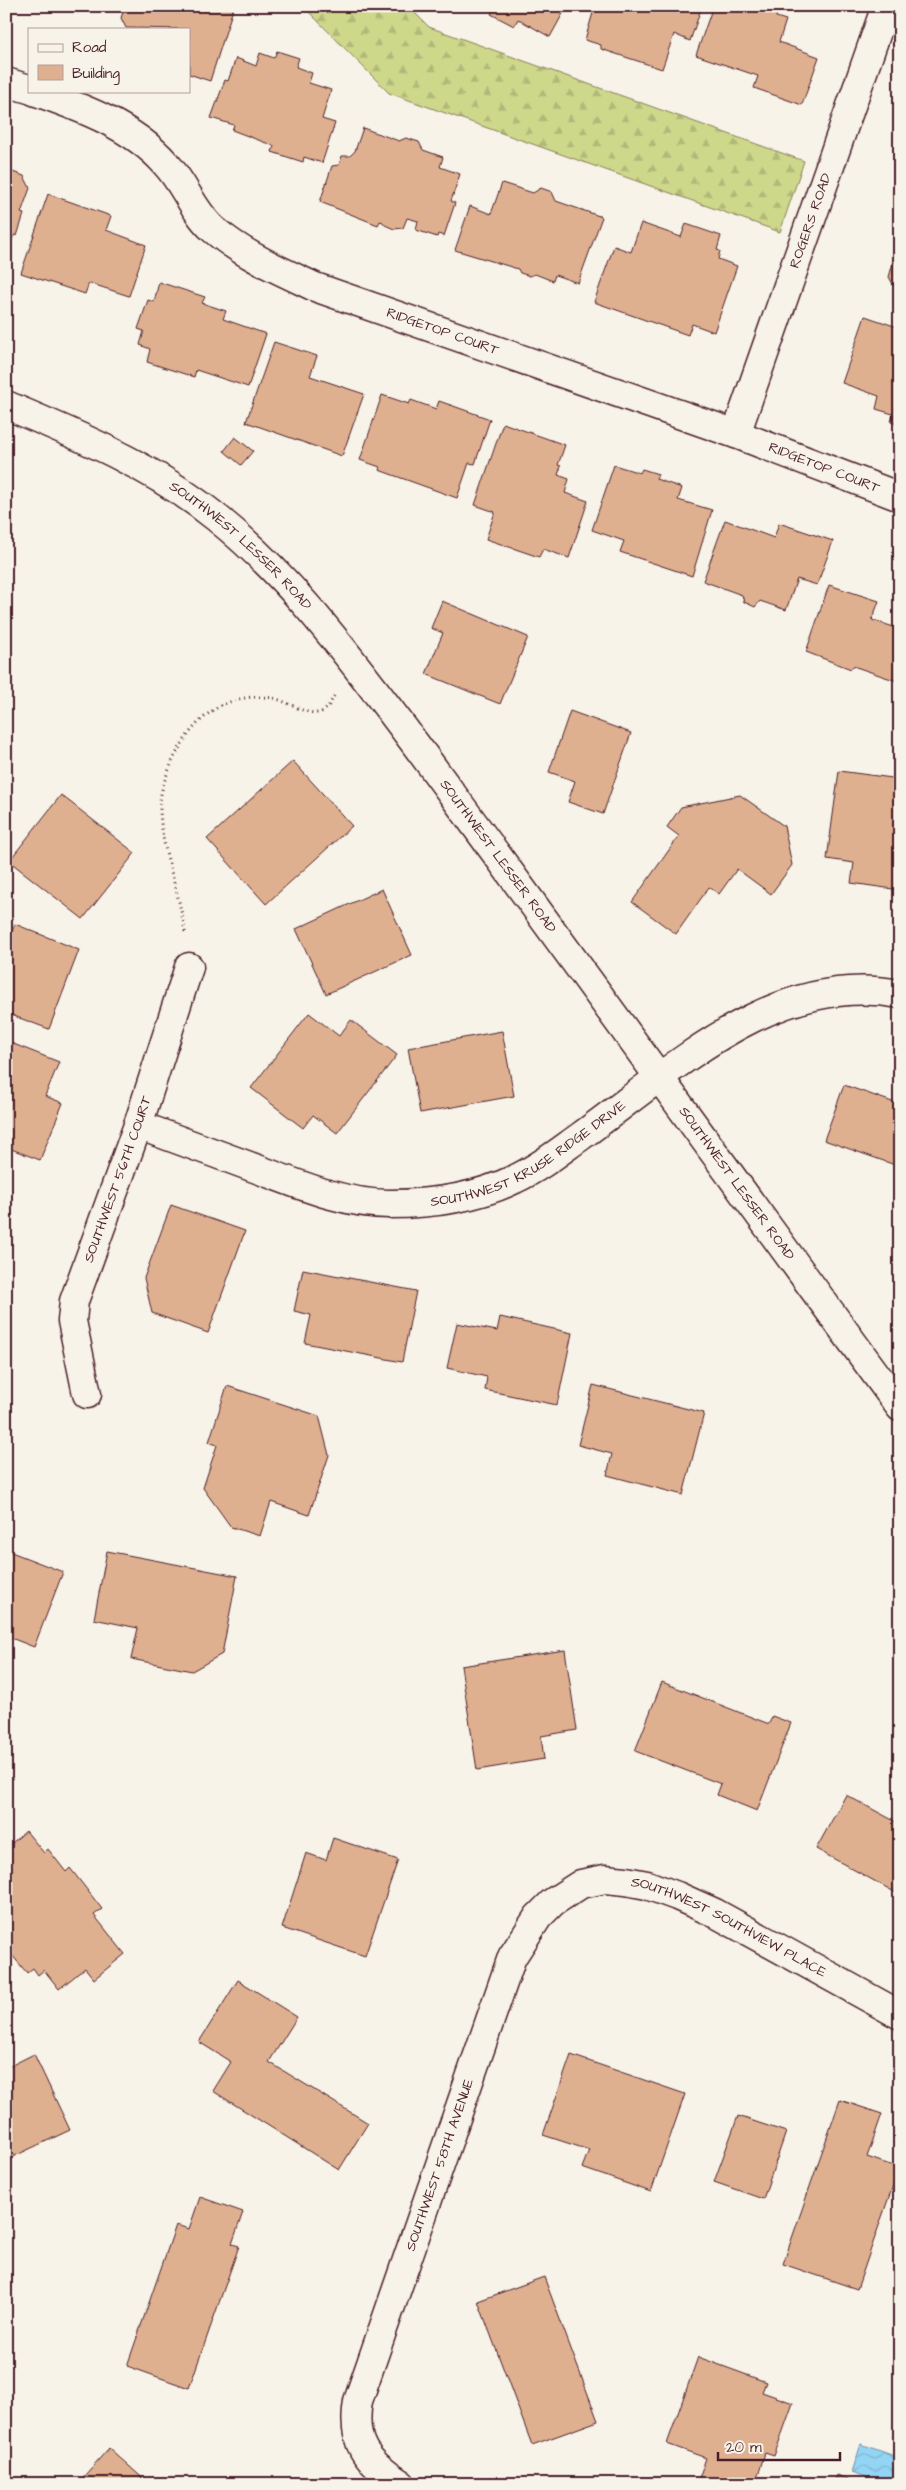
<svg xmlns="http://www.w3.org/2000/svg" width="906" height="2490" viewBox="0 0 906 2490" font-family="'Architects Daughter',sans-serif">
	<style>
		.forest { fill: url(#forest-firs); stroke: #8c7c5b }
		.water { fill: url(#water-waves); stroke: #768ca4 }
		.building { fill: #dfb090; stroke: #4a1f2b }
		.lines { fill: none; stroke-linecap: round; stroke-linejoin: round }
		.minor-casing { stroke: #4a1f2b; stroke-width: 31 }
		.path { stroke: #4a1f2b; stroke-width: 3; stroke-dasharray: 1 4; stroke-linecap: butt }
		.minor { stroke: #f7f3e8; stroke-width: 28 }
		.labels { text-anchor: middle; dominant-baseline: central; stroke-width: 4.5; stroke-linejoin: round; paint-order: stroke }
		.street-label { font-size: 14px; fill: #4a1f2b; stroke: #f7f3e8 }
	</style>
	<defs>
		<pattern id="forest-firs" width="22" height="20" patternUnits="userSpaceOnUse" patternTransform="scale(1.25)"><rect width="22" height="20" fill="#cdd88b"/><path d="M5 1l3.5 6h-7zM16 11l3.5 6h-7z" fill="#b2b978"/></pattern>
		<pattern id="water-waves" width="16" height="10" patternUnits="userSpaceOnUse" patternTransform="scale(1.25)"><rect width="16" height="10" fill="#93d5f5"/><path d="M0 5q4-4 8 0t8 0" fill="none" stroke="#80b6d2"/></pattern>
	</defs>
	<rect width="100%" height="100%" fill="#f7f3e8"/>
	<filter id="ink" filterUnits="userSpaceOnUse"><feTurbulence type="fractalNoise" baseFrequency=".02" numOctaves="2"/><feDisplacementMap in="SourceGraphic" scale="10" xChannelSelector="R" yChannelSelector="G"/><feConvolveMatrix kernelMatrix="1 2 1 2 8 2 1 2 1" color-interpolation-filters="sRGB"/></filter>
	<g filter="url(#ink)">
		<path class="forest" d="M303 6H408L429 27 804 161 780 232 389 93Z"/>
		<path class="water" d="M861 2444 900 2458V2484H886L852 2472Z"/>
		<path class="building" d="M125 6H234L210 81 189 74V29L126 28 121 18Z
			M491 6H567L550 37 518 19 514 26 491 14 494 8Z
			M595 6H702L690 41 674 34 662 69 601 49V45L585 40Z
			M713 6H766L765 10 777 13 776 17 786 20 779 42 819 57 802 105 754 88 758 76 696 55Z
			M277 51 299 58 296 67 312 73 309 83 331 90 322 119 335 123 322 163 304 157 303 162 272 152 274 146 232 130 234 125 211 118 225 80 228 81 236 58 256 66 260 53 274 58Z
			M363 128 399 141 406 138 419 142 423 150 443 157 440 167 460 174 451 201 455 203 444 236 438 234 437 237 416 230 418 221 407 218 403 228 394 229 385 225 383 222 380 221 378 225 320 202 332 166 339 165 342 156H350L355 151Z
			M10 171 24 176 30 188 21 213 24 214 17 236 14 235 6 255V172Z
			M502 183 533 193 541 188 552 192 556 201 602 217 578 283 555 275 553 281 535 274 530 276 520 273 518 269 455 250 470 206 491 214Z
			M48 194 111 216 106 230 146 245 129 296 89 283 85 294 21 273Z
			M641 223 681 237 686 224 721 236 717 250 720 251 718 259 737 266 714 332 692 324 688 335 594 302 614 246 631 252Z
			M900 260V290L895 288 889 277 893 263Z
			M159 282 205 297 202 303 226 311 223 319 266 334 248 387 196 370 194 377 147 362 150 349 140 345 144 331 138 329 148 300 154 302Z
			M865 316 900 328V425L891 422 893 414 876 409 879 396 842 383Z
			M274 342 317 356 310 376 364 394 342 456 246 422Z
			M382 395 409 404 411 400 436 409 439 401 490 419 475 464 469 463 457 498 379 470 380 467 360 460Z
			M503 423 565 445 558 465 561 466 558 475 569 479 565 493 588 501 569 558 543 549 539 557 486 539 495 512 475 505Z
			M235 437 253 451 241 465 224 451Z
			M614 465 640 473 642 469 658 474 656 479 682 488 678 500 712 510 692 576 620 552 624 541 592 530Z
			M725 520 774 538 779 523 833 541 817 585 797 579 786 610 760 601 755 607 744 602 742 595 703 581Z
			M829 585 879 601 872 620 900 629V682L853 666 851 669 806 652Z
			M442 601 528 637 500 704 426 674 443 633 431 628Z
			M570 711 631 733 603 814 568 802 575 781 549 772Z
			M293 761 352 826 266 904 207 839Z
			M839 771 900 779V890L851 883 854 863 827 859Z
			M61 795 135 853 83 919 9 861Z
			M740 795 784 826 792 865 771 894 737 869 719 894 709 887 676 934 632 902 679 836 667 827 681 807Z
			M382 889 412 955 326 994 296 929Z
			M15 924 79 950 49 1029 6 1013V931L11 933Z
			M309 1013 339 1036 351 1020 397 1055 337 1133 313 1115 303 1128 251 1088Z
			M502 1031 514 1096 420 1113 408 1048Z
			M6 1041 59 1062 45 1096 63 1103 40 1160 6 1147Z
			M844 1085 898 1104 900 1098 898 1166 824 1140Z
			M171 1205 245 1231 208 1333 152 1313 144 1278Z
			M303 1269 416 1291 402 1362 305 1343 311 1315 294 1311Z
			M500 1317 572 1333 557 1405 485 1390 487 1377 447 1368 457 1323 497 1331Z
			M593 1385 704 1413 683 1495 607 1475 612 1454 578 1445Z
			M227 1386 319 1416 329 1455 309 1515 271 1502 260 1536 231 1527 203 1488 217 1445 209 1442Z
			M6 1550 63 1572 34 1647 6 1636Z
			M107 1551 237 1576 222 1654 192 1671 131 1659 138 1628 94 1619Z
			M565 1650 577 1730 541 1736 544 1759 477 1770 461 1666Z
			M662 1682 769 1724 772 1716 791 1723 757 1811 717 1795 721 1784 635 1751Z
			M846 1795 900 1824V1895L816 1849Z
			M26 1831 44 1853 48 1849 66 1872 70 1868 102 1909 94 1915 125 1954 94 1979 85 1968 59 1989 44 1970 38 1975 33 1968 27 1973 6 1948V1848Z
			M333 1838 398 1860 365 1956 282 1928 306 1853 326 1860Z
			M238 1980 297 2017 269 2062 368 2123 339 2170 213 2091 231 2062 199 2042Z
			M34 2054 70 2130 6 2160V2068Z
			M571 2055 685 2094 651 2192 582 2168 589 2150 543 2135Z
			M840 2100 882 2114 867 2157 899 2168 857 2289 783 2264Z
			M738 2116 786 2132 763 2199 714 2182Z
			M200 2197 243 2212 232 2244 239 2246 189 2388 127 2366 176 2225 189 2229Z
			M544 2277 598 2421 532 2445 478 2301Z
			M698 2357 766 2382 762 2392 793 2403 774 2456 765 2453 755 2484H697L706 2458 667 2444Z
			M109 2448 149 2484H77Z
			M836 2475 861 2484H833Z"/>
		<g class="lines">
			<g class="minor-casing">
				<g id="minor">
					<path d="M6 82 29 89"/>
					<path id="s1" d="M34 91C80 107 133 126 166 164 184 183 193 211 213 229 243 255 279 270 315 287L736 434 900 497"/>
					<path id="s2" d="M6 405C80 436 154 467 217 518 283 571 335 638 386 705 425 756 462 808 500 859 634 1042 766 1225 900 1407"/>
					<path id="s3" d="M736 434 886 6"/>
					<path id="s4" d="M138 1125C179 1140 219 1155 260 1170 300 1185 345 1204 389 1204 432 1204 476 1198 515 1179 539 1168 560 1151 581 1136 674 1069 775 970 900 994"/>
					<path id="s5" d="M87 1394 72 1321 74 1301 138 1125 189 967"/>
					<path id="s6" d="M401 2484C366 2461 351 2444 358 2401L512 1957 538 1917 553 1902 581 1884 605 1879 626 1881 647 1885 677 1896 715 1913 900 2015"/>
				</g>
			</g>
			<path class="path" d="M185 932C179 888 159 846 160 802 161 788 167 774 172 762 192 720 223 691 273 698 287 701 302 713 316 713 326 713 330 704 334 696"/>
			<use href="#minor" class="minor"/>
		</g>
	</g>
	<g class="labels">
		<g class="street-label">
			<text stroke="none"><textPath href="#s3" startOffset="226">ROGERS ROAD</textPath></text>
			<text stroke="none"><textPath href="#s1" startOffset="486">RIDGETOP COURT</textPath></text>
			<text stroke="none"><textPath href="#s1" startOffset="891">RIDGETOP COURT</textPath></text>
			<text stroke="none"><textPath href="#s2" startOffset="276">SOUTHWEST LESSER ROAD</textPath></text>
			<text stroke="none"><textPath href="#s2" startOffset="681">SOUTHWEST LESSER ROAD</textPath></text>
			<text stroke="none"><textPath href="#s4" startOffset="416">SOUTHWEST KRUSE RIDGE DRIVE</textPath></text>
			<text stroke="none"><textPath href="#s5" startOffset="224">SOUTHWEST 56TH COURT</textPath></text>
			<text stroke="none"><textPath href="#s2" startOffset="1086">SOUTHWEST LESSER ROAD</textPath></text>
			<text stroke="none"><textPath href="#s6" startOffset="832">SOUTHWEST SOUTHVIEW PLACE</textPath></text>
			<text stroke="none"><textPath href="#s6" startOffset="351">SOUTHWEST 58TH AVENUE</textPath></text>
		</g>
	</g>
	<rect width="906" height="2490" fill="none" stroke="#f7f3e8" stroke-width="25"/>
	<rect x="12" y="12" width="881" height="2465" fill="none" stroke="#4a1f2b" stroke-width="2" filter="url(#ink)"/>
	<rect x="28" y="28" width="162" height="65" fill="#f7f3e8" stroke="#b29e9c"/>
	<rect x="38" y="44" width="25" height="8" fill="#f7f3e8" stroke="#b29e9c"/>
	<text x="72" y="52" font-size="15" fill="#4a1f2b">Road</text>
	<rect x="38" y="65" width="25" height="15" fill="#dfb090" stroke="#b29e9c"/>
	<text x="72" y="78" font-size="15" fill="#4a1f2b">Building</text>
	<path d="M718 2452v8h122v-8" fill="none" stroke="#4a1f2b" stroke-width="2.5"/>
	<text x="726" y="2452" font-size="15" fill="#4a1f2b" stroke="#f7f3e8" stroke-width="4" paint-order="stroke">20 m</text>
</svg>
